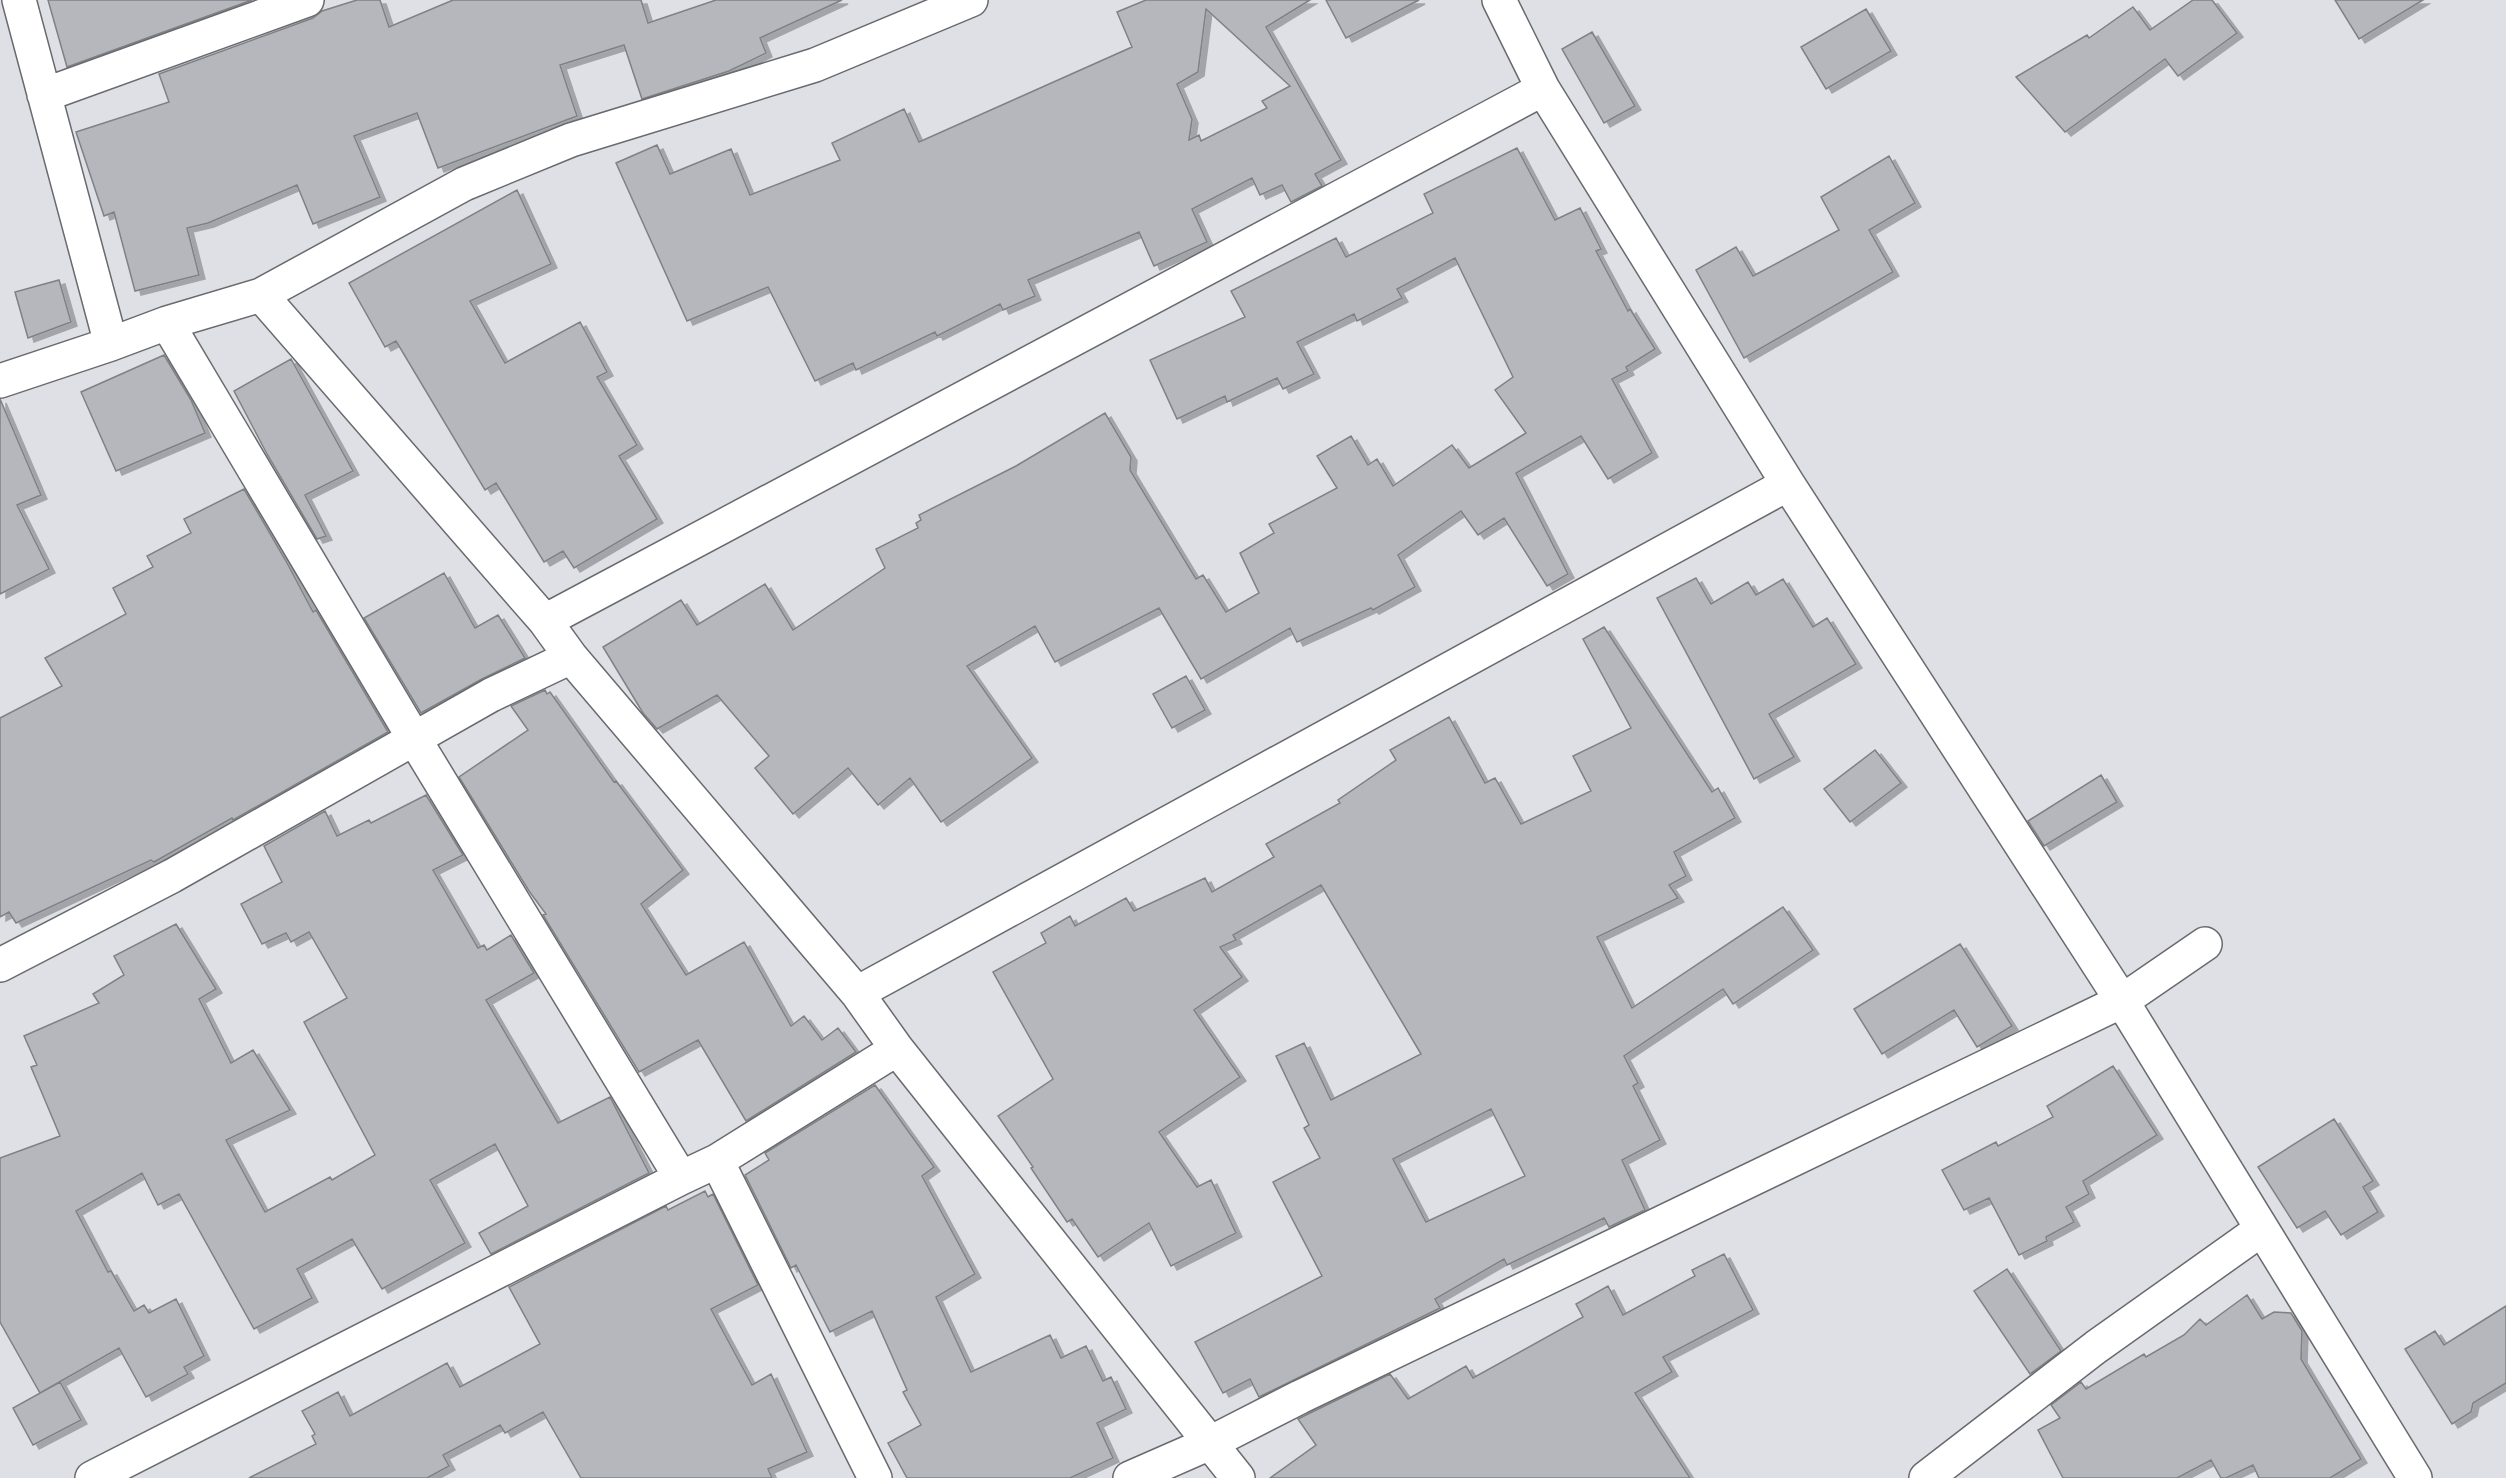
<svg xmlns="http://www.w3.org/2000/svg" width="2506" height="1478" viewBox="0 0 2506 1478" font-family="Bitter,serif">
	<style>
		.building { fill: #b5b7bc; stroke: #7f8185; stroke-width: 1.5; fill-rule: evenodd; filter: url(#shadow) }
		.lines { fill: none; stroke-linecap: round; stroke-linejoin: round }
		.minor-casing { stroke: #686a6e; stroke-width: 36 }
		.minor { stroke: #fff; stroke-width: 33 }
	</style>
	<defs>
		<filter id="shadow"><feDropShadow dx="6" dy="4" stdDeviation="0" flood-color="#0004"/></filter>
	</defs>
	<rect width="100%" height="100%" fill="#dee0e6"/>
	<path class="building" d="M48 0H252L67 67Z
		M357 0H380L389 27 453 0H641L648 23 716 0H842L760 38 766 53 729 71 642 99 624 45 560 65 577 116 438 168 417 113 354 136 380 197 313 224 297 185 208 223 187 228 199 275 135 291 114 212 104 216 76 132 169 102 159 74 313 18 322 11Z
		M1146 0H1310L1266 27 1341 160 1315 174 1322 186 1291 202 1282 185 1260 195 1252 178 1192 209 1207 242 1154 266 1139 232 1028 280 1035 296 1003 310 1000 304 937 336 935 332 856 370 853 363 815 381 768 287 687 321 616 163 657 145 670 174 731 149 750 195 840 160 832 143 904 109 919 142 1132 47 1117 12ZM1206 9 1290 86 1262 101 1267 108 1201 141 1199 135 1189 140 1192 119 1177 84 1198 72Z
		M1326 0H1419L1346 38Z
		M2193 0H2212L2237 33 2178 76 2165 59 2065 132 2016 77 2087 35 2089 38 2133 7 2150 30Z
		M2335 0H2423L2359 39Z
		M1866 9 1891 51 1826 89 1801 47Z
		M1592 32 1635 106 1604 123 1562 49Z
		M1517 148 1555 220 1580 208 1601 249 1596 251 1628 311 1630 309 1655 349 1626 367 1628 371 1612 379 1652 453 1608 479 1581 436 1516 473 1568 574 1547 586 1504 518 1478 535 1461 511 1398 555 1415 587 1373 610 1371 608 1297 642 1290 628 1201 679 1159 608 1055 662 1035 626 967 666 1032 758 941 822 910 778 878 805 848 768 793 814 755 768 769 756 717 695 657 729 643 713 603 647 681 600 697 625 765 584 793 630 885 568 876 549 918 528 916 523 921 520 919 515 1016 466 1105 413 1131 457 1130 470 1196 579 1203 575 1226 612 1259 593 1240 553 1274 533 1269 524 1337 488 1317 456 1351 436 1368 465 1377 459 1393 486 1452 445 1469 468 1526 433 1495 390 1513 377 1455 258 1397 289 1402 298 1357 321 1354 314 1297 342 1314 374 1283 389 1277 378 1227 402 1225 396 1177 419 1150 360 1245 317 1231 291 1336 238 1346 257 1433 213 1424 194Z
		M1889 156 1915 203 1869 230 1893 272 1744 358 1696 270 1736 247 1753 276 1839 230 1821 197Z
		M517 190 551 264 470 301 505 363 580 322 607 372 597 377 637 445 619 456 657 519 574 568 563 551 544 562 496 483 485 490 396 341 385 347 349 283Z
		M59 280 71 322 28 338 15 292Z
		M164 355 191 400 205 433 116 471 81 392Z
		M291 359 353 471 305 495 326 536 317 539 267 454 234 391Z
		M0 399 41 495 17 505 49 569 0 594Z
		M244 489 286 561 313 612 316 610 388 732 233 820 232 818 154 862 151 860 16 923 9 912 0 917V718L62 686 45 658 126 614 113 588 153 567 147 556 191 533 184 519Z
		M444 573 475 628 498 615 525 658 482 679 421 713 364 618Z
		M1696 578 1711 604 1748 582 1756 595 1783 579 1813 627 1827 618 1856 664 1769 714 1794 757 1754 779 1657 598Z
		M1604 627 1712 792 1718 788 1735 818 1674 852 1686 876 1669 885 1678 898 1597 937 1632 1008 1783 907 1813 950 1733 1004 1723 989 1624 1056 1638 1083 1633 1086 1660 1140 1622 1160 1645 1210 1609 1227 1604 1218 1507 1265 1504 1259 1435 1299 1440 1308 1259 1397 1250 1379 1223 1393 1195 1342 1322 1276 1273 1182 1320 1158 1304 1128 1309 1125 1276 1056 1304 1043 1331 1100 1421 1054 1321 885 1233 935 1236 940 1220 947 1242 977 1194 1010 1240 1077 1159 1132 1197 1187 1211 1180 1236 1233 1171 1266 1149 1223 1098 1257 1072 1219 1067 1222 1031 1168 1033 1167 998 1116 1053 1079 993 972 1046 943 1041 933 1070 916 1075 926 1126 898 1134 911 1205 878 1212 892 1274 857 1266 844 1340 803 1338 800 1396 760 1390 750 1449 717 1485 783 1495 778 1521 824 1591 791 1573 756 1631 728 1583 639ZM1491 1109 1525 1176 1426 1222 1393 1159Z
		M1186 676 1205 710 1172 728 1153 694Z
		M545 690 547 694 550 692 614 782 616 781 683 870 641 904 686 975 744 942 791 1026 804 1016 822 1040 838 1028 856 1052 746 1121 698 1040 639 1072 543 915 546 914 529 891 459 777 528 730 511 706Z
		M1875 750 1901 783 1850 822 1824 789Z
		M2101 775 2117 802 2044 846 2028 821Z
		M426 795 463 855 433 870 478 948 484 945 487 950 511 935 534 973 486 1000 558 1123 610 1097 649 1173 491 1254 479 1233 528 1206 495 1144 430 1180 465 1243 382 1289 352 1239 297 1269 312 1298 254 1329 179 1194 158 1205 142 1173 76 1211 108 1272 111 1271 134 1311 144 1305 149 1313 176 1299 204 1356 184 1367 188 1374 146 1397 119 1348 40 1393 0 1322V1158L60 1136 31 1067 37 1065 24 1036 99 1003 93 994 124 975 114 956 176 924 216 989 199 999 231 1063 253 1050 290 1110 226 1140 265 1212 330 1177 332 1180 375 1155 304 1022 347 998 309 932 291 942 286 933 262 944 241 904 282 882 264 846 325 811 337 836 369 820 371 823Z
		M1960 944 2012 1026 1977 1047 1954 1010 1882 1054 1854 1009Z
		M2113 1066 2157 1135 2083 1181 2089 1194 2066 1207 2074 1222 2046 1237 2047 1241 2019 1255 1989 1198 1964 1210 1942 1170 1996 1142 1998 1146 2053 1117 2047 1106Z
		M875 1085 934 1167 922 1176 975 1274 936 1297 971 1372 1050 1335 1061 1358 1086 1346 1103 1381 1111 1377 1126 1409 1097 1423 1113 1458 1070 1478H907L888 1443 921 1425 903 1392 907 1390 872 1311 830 1332 796 1265 791 1268 745 1175 769 1160 765 1153Z
		M2334 1119 2373 1181 2363 1187 2378 1212 2341 1235 2325 1211 2297 1228 2258 1167Z
		M705 1191 708 1197 713 1194 758 1285 711 1309 752 1385 771 1374 807 1452 768 1469 772 1478H581L543 1412 505 1433 500 1425 443 1455 449 1466 427 1478H249L316 1444 312 1436 315 1434 302 1411 338 1392 350 1416 447 1363 460 1387 540 1344 509 1287 666 1206 668 1210Z
		M1724 1254 1753 1310 1663 1357 1672 1372 1635 1393 1690 1478H1270L1316 1445 1298 1419 1308 1414 1390 1374 1408 1399 1466 1366 1473 1378 1583 1317 1576 1304 1608 1286 1623 1315 1695 1276 1692 1270Z
		M2007 1269 2061 1351 2030 1374 1974 1291Z
		M2247 1295 2262 1319 2274 1312 2291 1313 2302 1331 2301 1359 2361 1459 2330 1478H2259L2253 1465 2226 1478H2221L2211 1460 2177 1478H2063L2038 1430 2060 1418 2051 1405 2081 1382 2086 1389 2144 1354 2146 1357 2184 1335 2200 1319 2206 1325Z
		M2506 1306V1383L2473 1403 2471 1412 2452 1424 2405 1349 2435 1331 2444 1345Z
		M60 1382 81 1420 33 1445 13 1408Z"/>
	<g class="lines">
		<g class="minor-casing">
			<path id="minor" d="M19 0 111 344
				M1499 0 1543 89 1788 484 2122 1001 2415 1478
				M44 95 307 0
				M261 295 545 621 571 657 857 993 897 1049 1238 1478
				M167 323 415 740 681 1178
				M0 381 111 344 167 323 261 295 464 184 571 140 815 65 971 0
				M545 621 1543 89
				M0 965 172 876 491 695 571 657
				M857 993 1788 484
				M717 1161 875 1478
				M92 1478 681 1178 717 1161 897 1049
				M1130 1478 1210 1443 1300 1397 2122 1001 2205 944
				M1926 1478 2096 1347 2262 1229"/>
		</g>
		<use href="#minor" class="minor"/>
	</g>
</svg>
